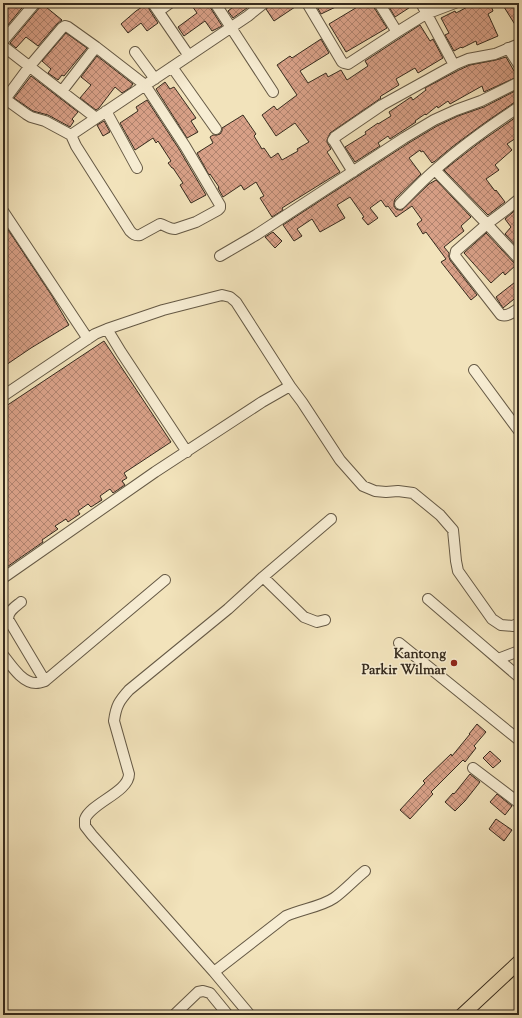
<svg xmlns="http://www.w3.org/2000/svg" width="522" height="1018" viewBox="0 0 522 1018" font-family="'Sorts Mill Goudy',serif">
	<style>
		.building { fill: url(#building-cross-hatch); stroke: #362b1e }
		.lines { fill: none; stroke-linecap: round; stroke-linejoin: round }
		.minor-casing { stroke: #655945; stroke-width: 12 }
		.major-casing { stroke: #362b1e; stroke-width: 15 }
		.minor { stroke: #f7edd3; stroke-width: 10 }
		.major { stroke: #f2e3bb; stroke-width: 13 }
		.poi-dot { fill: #8f2418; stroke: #f7edd3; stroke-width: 1.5 }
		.labels { text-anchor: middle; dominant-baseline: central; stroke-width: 3; stroke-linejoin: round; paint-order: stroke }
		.poi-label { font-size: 14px; font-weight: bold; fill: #362b1e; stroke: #f7edd3; text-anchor: end }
	</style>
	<defs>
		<pattern id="building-cross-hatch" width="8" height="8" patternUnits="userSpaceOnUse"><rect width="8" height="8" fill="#d8a087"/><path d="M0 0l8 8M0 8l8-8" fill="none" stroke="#b0836e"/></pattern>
	</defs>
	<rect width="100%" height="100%" fill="#f2e3bb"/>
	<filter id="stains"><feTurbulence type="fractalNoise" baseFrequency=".005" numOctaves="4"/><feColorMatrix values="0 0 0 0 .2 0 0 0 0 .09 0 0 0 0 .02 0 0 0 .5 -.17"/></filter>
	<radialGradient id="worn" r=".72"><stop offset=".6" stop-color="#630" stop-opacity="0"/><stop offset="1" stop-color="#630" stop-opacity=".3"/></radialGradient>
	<path class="building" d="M3 3H26L3 31Z
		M41 3 62 20 57 24 38 46 26 37 16 48 10 43 40 7Z
		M148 3 149 9 158 23 147 31 141 23 128 33 121 24 136 11Z
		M190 3H209L210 7 222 26 212 31 205 21 184 36 178 27 197 13Z
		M238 3H254L233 18 228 11Z
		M270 3H301L274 21 266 9 270 6Z
		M315 3H344L321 14Z
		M364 3H373V6L387 28 346 52 329 24Z
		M390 3H415V4L395 17 388 5Z
		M478 3H490L493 11 488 14 498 36 477 45 476 41 462 48 461 47 454 51 445 35 449 33 441 18 455 11 456 13 473 4V5Z
		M511 3H519V31L504 7Z
		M420 25 430 41 433 39 443 58 418 73 415 68 396 79 399 85 381 96 380 97 381 98 330 133 327 140V142L331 149 327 152 340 172 282 208 283 210 272 217 260 198 264 196 256 182 244 190 241 185 223 197 218 188 219 187 210 174 209 175 197 153 213 143 210 137 213 135H217L220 134 222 131V128L243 115 256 134 254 136 262 149 264 148 271 158 278 153 282 160 298 151 297 149 309 142 295 123 276 136 262 115 274 106 277 110 297 95 277 65 290 56 292 58 321 39 329 53 300 71 308 83 326 73 328 77 341 70 347 80 368 66 365 61Z
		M66 33 87 48 64 76 62 75 58 80 48 73 51 69 42 61Z
		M97 56 133 84 130 88 122 93 115 87 99 108 96 110 80 98 91 85 81 77Z
		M506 57 514 71 515 70 518 71 519 76 484 92 482 86 450 104 448 101 438 108 437 106 426 115 425 114 415 121 416 122 390 139 388 136 378 143 380 146 355 162 345 147 366 134 365 132 378 123V124L391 116 389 112 411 97 413 100 426 90 425 88 459 70 470 65 496 60Z
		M31 76 78 112 72 119 74 121 70 127 48 115 33 111 14 98Z
		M165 82 170 89 174 87 196 118 191 121 198 132 187 138 156 89Z
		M519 89V101L515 102 483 124 452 147 434 162H433L432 163 423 151 421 152 420 150 409 158 421 174 395 199 394 203V206L396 209 399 210H402L429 184 436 180 471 217 461 226 464 231 444 247 449 253V257L450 260 477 295 471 300 441 262 446 259 426 232 423 234 417 224 422 220 412 206 396 217 388 206 386 207 381 200 370 208 378 218 368 225 362 218 364 217 350 197 337 205 345 218 320 232 312 219 297 229 302 236 294 241 283 225 407 144 437 126 458 116 484 107Z
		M147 100 179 149 206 195 191 203 180 185 183 183 173 168H172L168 163 171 161 158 141 156 143 153 138 135 150 120 123 138 111 136 107Z
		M519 115V136L507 144 512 150 495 165 499 170 486 179 495 191 496 190 505 202 488 215 444 170 480 142Z
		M104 121 110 132 103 136 97 125Z
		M519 207V217L514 221 519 225V249L505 234 511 227 505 219Z
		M5 225 52 296 69 325 31 348 3 367V226Z
		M273 232 282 241 275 248 265 237Z
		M486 233 516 265 505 275 503 272 491 283 464 253Z
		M519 279V295L503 308 496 297Z
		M104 341 171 442 124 473 127 478 122 481 125 485 113 493 110 489 100 496 102 500 91 507 88 504 78 511 80 514 68 522 66 519 55 526 58 529 42 540 43 542 4 569 3 568V408Z
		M477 724 486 732 474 746 476 748 465 762 463 760 431 792 433 794 410 819 400 810 425 783 423 781 451 754 452 756 470 734H469Z
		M490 751 501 761 493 768 483 758Z
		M470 774 480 782 465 801 455 811 445 802 453 793 454 794Z
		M497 794 512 806 505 815 490 802Z
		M496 819 512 830 504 841 489 829Z"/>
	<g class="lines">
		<g class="minor-casing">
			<path id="minor" d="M215 3 273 92
				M307 3 342 62 344 63 348 64 397 32 426 14 455 3
				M379 3 397 32
				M421 3 454 65
				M154 5 189 56
				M159 11 170 3
				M3 41 35 3
				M3 46 96 118
				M508 48 519 65
				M135 52 155 79
				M172 67 216 129
				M62 91 96 47 145 85 185 146 220 205V208L218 210 196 222 175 229C169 229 165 225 160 224L140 235C135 236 133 234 130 231L76 146 71 135 248 16 264 3
				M106 111 137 168
				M71 135 45 121 31 117 26 114 8 101 6 98 29 67 62 28 65 26 68 27 96 47
				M435 170 487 224 456 251 455 256 501 315C508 317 513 312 519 308
				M353 172 334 141 333 140 335 137 382 105 456 64 468 59 495 54 519 44
				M519 199 507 209 487 224 519 259
				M400 204C412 192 423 180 436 169 462 146 490 126 519 107
				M3 211 88 339
				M220 256 256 235 404 138 434 120 456 110 481 101 519 82
				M107 329 163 310 222 295 230 297 236 302 290 386
				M474 370 519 431
				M3 396 95 334 107 329 121 352 187 452
				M263 577 304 617 317 622 325 620
				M3 578 155 472 262 402 290 386 302 402 340 460 363 486 375 491 386 492 398 491 413 493 440 515 453 530 456 561 458 571 492 619 501 625 513 626 519 623
				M428 599 519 677
				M21 602C15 607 8 611 8 619L45 681
				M399 643 519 740
				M3 655C11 665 22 683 36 683 39 683 42 682 45 681L165 580
				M498 659 519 651
				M473 768 519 803
				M214 972 286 916C301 909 321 907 334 898 344 891 355 879 365 871
				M175 1014 198 992 203 991 210 993 228 1015
				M250 1015 214 972 92 835 85 826C85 823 85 821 85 819 91 803 129 792 129 774L114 721C116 706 119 701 129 690L228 609 263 577 331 519"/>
		</g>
		<g class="major-casing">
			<path id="major" d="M462 1015 519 962"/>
		</g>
		<use href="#minor" class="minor"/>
		<use href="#major" class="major"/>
	</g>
	<circle class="poi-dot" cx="454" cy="663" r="4"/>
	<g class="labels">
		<g class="poi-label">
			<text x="446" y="655">Kantong<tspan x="446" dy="16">Parkir Wilmar</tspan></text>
		</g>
	</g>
	<rect width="522" height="1018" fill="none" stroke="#f2e3bb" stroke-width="16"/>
	<rect x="4" y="4" width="514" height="1010" fill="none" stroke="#362b1e" stroke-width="2"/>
	<rect x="8" y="8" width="506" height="1002" fill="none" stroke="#362b1e"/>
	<rect width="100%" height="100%" filter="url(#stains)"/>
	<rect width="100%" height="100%" fill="url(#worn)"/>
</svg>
